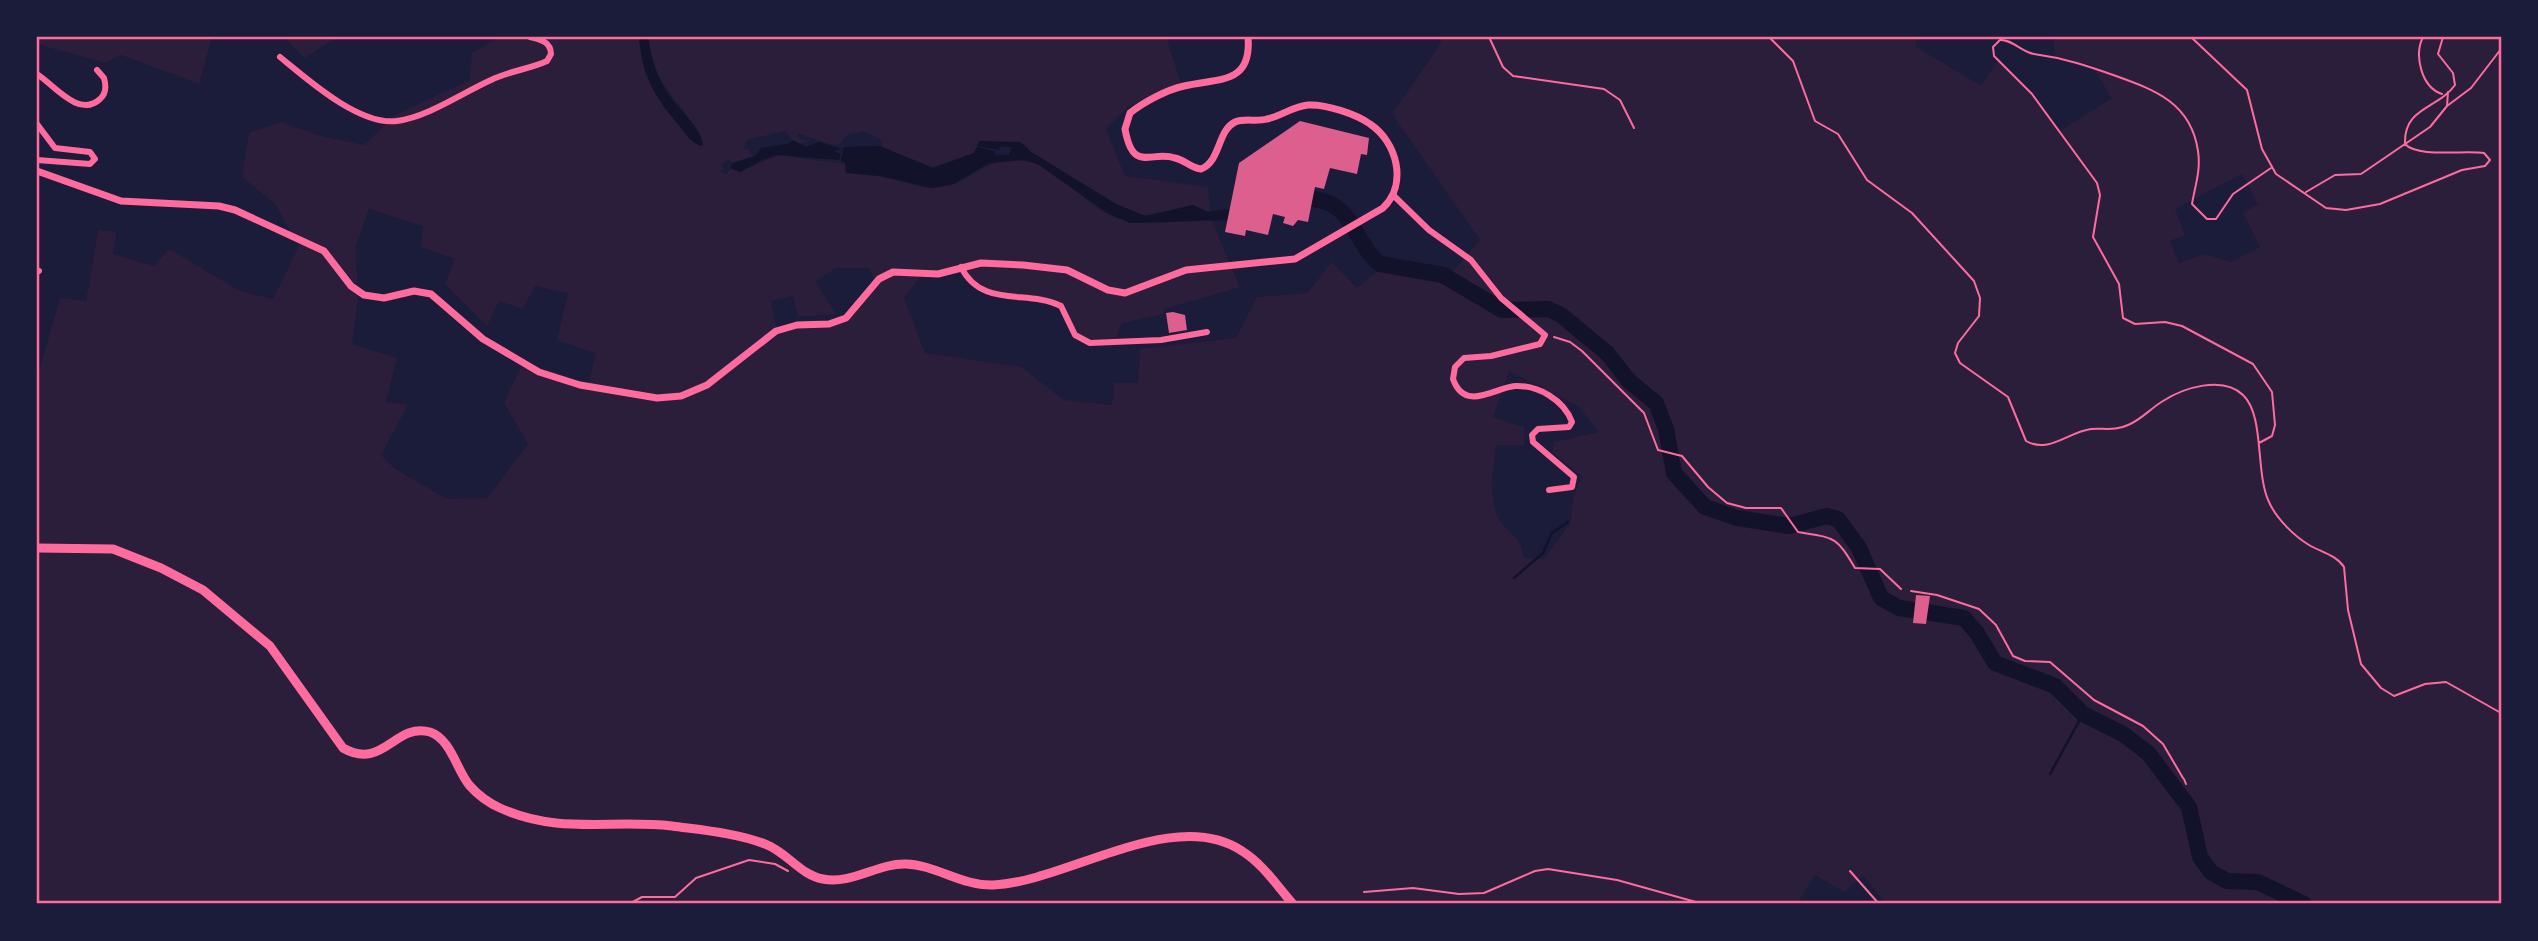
<svg xmlns="http://www.w3.org/2000/svg" width="2538" height="941" viewBox="0 0 2538 941" font-family="'Crimson Pro',serif">
	<style>
		.green { fill: #2a1e3b; fill-rule: evenodd }
		.water { fill: #12122b }
		.lines { fill: none; stroke-linecap: round; stroke-linejoin: round }
		.stream { stroke: #12122b; stroke-width: 2.5 }
		.river { stroke: #12122b; stroke-width: 16 }
		.building { fill: #dd5f8e }
		.path { stroke: #ff6b9d; stroke-width: 2 }
		.minor { stroke: #ff6b9d; stroke-width: 6 }
		.tertiary { stroke: #ff6b9d; stroke-width: 7 }
		.primary { stroke: #ff6b9d; stroke-width: 9 }
		.neatline { fill: none; stroke: #ff6b9d; stroke-width: 2.5 }
	</style>
	<rect width="100%" height="100%" fill="#1b1b3a"/>
	<path class="green" d="M37 37H212L199 84 121 55 105 63 37 44Z
		M283 37H337L305 58Z
		M499 37H639C642 73 655 97 678 124 686 133 690 142 702 146 704 131 667 93 658 75 652 63 650 50 648 37H1166L1181 83 1128 107 1106 129 1125 176 1208 187 1210 212 1193 205 1152 216 1140 214 1116 204 1031 152 1024 144 980 141 974 153 936 168 883 148 881 140 864 131 847 135 840 144 832 145 797 133 800 139 811 141 796 144 785 131 747 140 744 149 748 148 753 156 733 163 729 160 721 164 724 169 719 172 727 174 730 168 740 172 778 155 845 164 846 173C859 174 872 175 884 177 903 181 921 190 941 187 974 182 988 153 1026 161 1058 167 1079 198 1106 213 1139 231 1175 220 1211 219L1240 287 1164 309V314L1122 323 1114 342 1097 344 1077 337 1061 306 984 291 961 267 923 273 904 298 925 353 1021 367 1064 400 1112 405 1114 383H1138L1140 349 1236 338 1257 297 1307 293 1332 262 1357 288 1389 262 1452 272 1480 240 1392 114 1441 43V37H1918L1915 46 1981 86 1998 60 2028 90 2060 131 2112 98 2091 65 2055 56 2053 37H2501V904H1886L1863 875 1844 892 1815 875 1797 904H37V378L60 298 86 301 98 230 116 232 113 254 154 266 169 249 240 291 273 299 299 246 275 204 242 177 249 133 281 122 325 137 364 145 395 115 470 80 472 53ZM2242 174 2258 204 2243 213 2260 247 2231 262 2205 254 2179 263 2170 241 2185 235 2175 209ZM369 209 423 226 421 247 455 259 445 284 487 326 499 301 523 309 535 286 568 293 557 340 596 353 588 386 522 364 504 403 528 444 487 498 447 499 394 468 381 455 408 405 386 402 397 358 352 344 358 300 356 246ZM836 268H868L876 282 841 321 777 331 771 301 793 296 798 317 836 314 816 282 811 285ZM1509 371 1578 406 1599 432 1554 442 1552 452 1582 477 1574 494 1570 524 1544 559 1524 558C1520 534 1514 539 1501 522 1487 504 1494 466 1496 445H1524V427L1493 417Z"/>
	<path class="water" d="M639 37H648C651 58 657 77 669 95 679 110 702 128 703 146 691 144 686 134 679 125 654 97 642 75 639 37Z
		M793 140 806 147 819 142 842 149 833 151 841 154 839 160 778 155 764 159 740 172 730 168 733 163 755 156 761 148 788 144Z
		M979 141 1020 142 1031 152 1116 204 1145 216 1193 205 1207 212 1230 209 1228 220 1130 223 1107 213 1039 165 1024 160 989 163 954 184 932 188 880 176 846 173 845 163 841 161 844 147 880 146 932 168 974 153 977 147 995 151V154H978L1009 155 1012 147 1000 146 999 150 977 146Z"/>
	<g class="lines">
		<path class="stream" d="M1514 578 1543 553 1552 533 1568 522
			M2050 774 2083 714"/>
		<path class="river" d="M1313 199C1354 203 1353 242 1380 264L1443 275 1502 310 1548 309 1561 315 1607 353 1629 381 1656 403 1666 429 1674 473 1705 507 1737 518 1789 526 1827 516 1838 519 1859 548 1881 598 1899 608 1964 618 1977 633 1995 663 2055 686 2083 714 2123 734 2148 753 2189 807 2200 857 2211 872 2227 881 2258 882 2304 904"/>
	</g>
	<path class="building" d="M1300 121 1369 138 1367 155 1361 154 1357 174 1330 168 1324 189 1315 187 1308 222 1298 220 1293 226 1283 223 1285 217 1273 214 1268 235 1246 230 1245 236 1225 232 1239 163Z
		M1173 312 1185 315 1187 330 1169 333 1166 313Z
		M1916 595 1930 596 1926 624 1913 623Z"/>
	<g class="lines">
		<path class="path" d="M1489 37 1503 67 1513 76 1604 89 1620 100 1634 128
			M1769 37 1793 61 1815 121 1838 134 1867 180 1912 213 1974 281 1980 298 1979 316 1958 343 1955 353 1960 363 2008 397 2026 441C2049 454 2068 432 2091 429 2104 428 2116 431 2128 425 2141 420 2151 408 2163 401 2183 388 2223 375 2243 395 2265 416 2255 473 2269 502 2276 518 2294 536 2309 545 2321 552 2336 555 2344 567L2348 610 2361 664 2381 688 2394 696 2425 684 2446 682 2501 713
			M2191 37 2247 90 2262 149 2276 174 2326 208 2346 210 2380 204 2462 170 2485 166 2490 160 2484 153C2464 150 2418 158 2405 144
			M2423 37C2414 55 2421 87 2442 94
			M2447 106 2471 88 2501 49
			M2405 143C2404 107 2438 109 2455 85L2453 73 2438 54 2443 37
			M2306 192 2335 175 2361 174 2430 127 2447 106 2448 92
			M1554 337 1570 342 1582 351 1644 413 1658 450 1682 456 1708 487 1727 503 1746 508H1781L1798 532C1835 538 1836 536 1855 568L1880 569 1901 589
			M2259 443 2272 436 2275 425 2272 392 2253 364 2182 326 2165 322 2135 324 2123 318 2119 284 2093 237 2100 195 2097 183 2032 94 1994 56 1993 47 2000 40C2012 39 2021 52 2034 54 2064 58 2088 66 2116 76 2155 90 2191 103 2198 151 2201 170 2195 186 2192 204L2207 219H2216L2233 194 2271 168
			M1911 591 1937 595 1979 609 1996 625 2013 656 2025 661 2050 662 2094 700 2143 726 2163 744 2183 778
			M2184 779 2186 784
			M1850 871 1879 904
			M1364 892 1413 888 1459 894 1484 893 1535 871 1548 869 1617 880 1703 904
			M629 904 642 897H675L696 878 749 860 775 864 788 871"/>
		<path class="minor" d="M280 57C307 79 359 126 397 121 428 117 462 93 491 80 509 71 530 69 547 61L551 54C551 42 540 39 530 37
			M37 74C53 84 79 119 100 99 107 93 106 85 104 78L97 70
			M37 124 55 148 90 152 95 159 90 164 37 160
			M1393 195 1429 230 1471 260 1501 298 1545 335 1540 344 1491 356 1464 358 1455 367 1453 379C1465 413 1496 387 1515 386 1538 385 1564 400 1572 422L1569 427 1538 429 1532 435 1533 442 1574 477 1572 487 1549 490
			M961 267C982 309 1027 289 1061 306L1075 335 1090 343 1161 340 1207 332
			M37 270 39 271"/>
		<path class="tertiary" d="M37 171 121 201 219 206 235 210 324 251 351 286 364 295 384 298 414 291 431 294 483 339 539 372 580 385 657 398 681 396 707 385 776 331 797 325 829 324 846 318 879 279 893 272 938 274 981 263 1023 265 1067 270 1108 290 1125 293 1186 270 1295 259 1383 208C1408 184 1397 142 1370 124 1356 114 1326 104 1308 105 1294 106 1281 116 1267 119 1257 122 1244 118 1235 122 1217 131 1221 161 1201 169 1191 168 1185 160 1175 158 1151 150 1133 174 1125 129L1130 113C1144 102 1166 90 1184 86 1218 78 1252 85 1248 37"/>
		<path class="primary" d="M37 548 113 549 161 568 203 590 270 646 343 748C383 771 395 722 430 732 451 739 457 771 470 786 478 795 489 803 500 808 560 835 610 819 672 826 701 830 737 833 765 844 787 852 800 875 823 879 851 885 878 863 906 864 936 865 962 886 993 885 1067 882 1174 805 1242 851 1263 864 1277 886 1293 904"/>
	</g>
	<rect width="2538" height="941" fill="none" stroke="#1b1b3a" stroke-width="77"/>
	<rect x="38" y="38" width="2462" height="864" class="neatline"/>
</svg>
